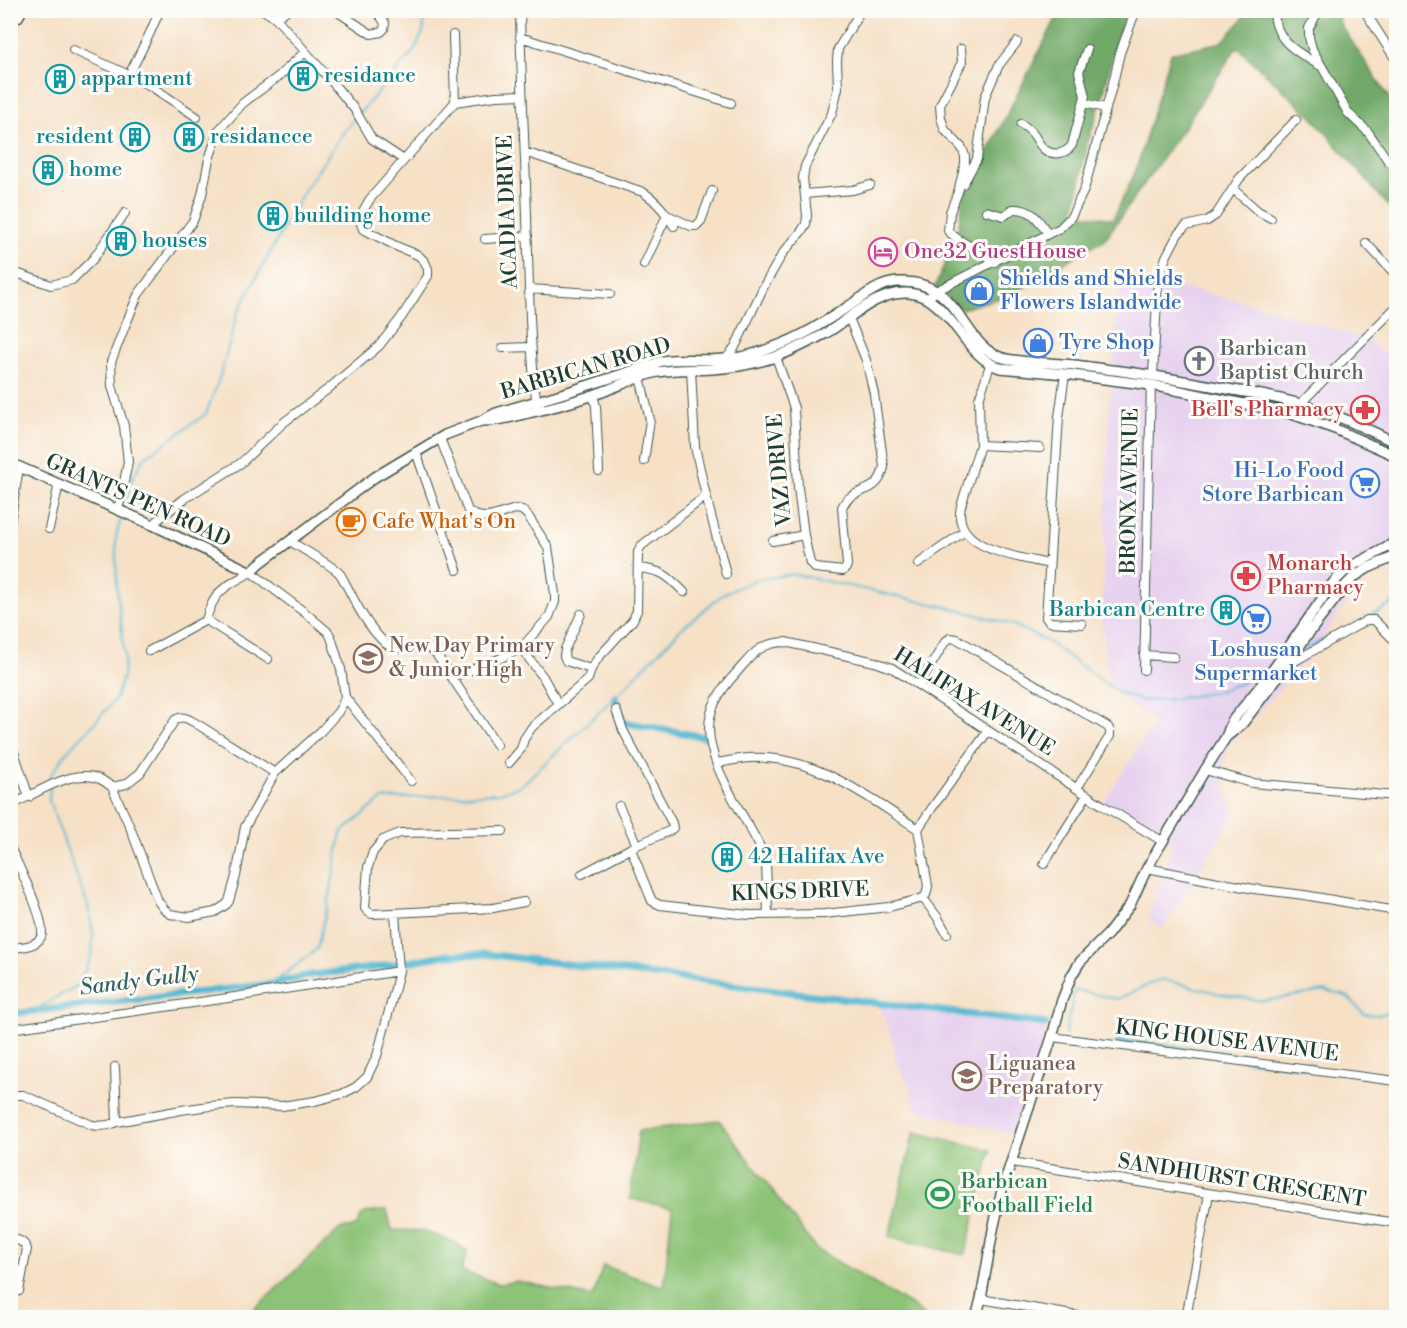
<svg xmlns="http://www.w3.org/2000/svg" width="1407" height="1328" viewBox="0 0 1407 1328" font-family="'Libre Bodoni',serif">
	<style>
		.built { fill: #e7d2ef }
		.green { fill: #8cc376; stroke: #568055; stroke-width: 1.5 }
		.forest { fill: #71a967; stroke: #48734e; stroke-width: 1.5 }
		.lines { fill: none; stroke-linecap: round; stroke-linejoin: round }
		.stream { stroke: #53b7d2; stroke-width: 2 }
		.canal { stroke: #53b7d2; stroke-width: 7 }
		.minor-casing { stroke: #3f554a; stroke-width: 10 }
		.major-casing { stroke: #3f554a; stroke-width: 12 }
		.minor { stroke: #fff; stroke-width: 8 }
		.major { stroke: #fff; stroke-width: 9 }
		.labels { text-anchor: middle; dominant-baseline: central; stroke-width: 6; stroke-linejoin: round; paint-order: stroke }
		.culture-label { font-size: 21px; fill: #0d838f; stroke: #fdfcf7; text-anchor: start }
		.street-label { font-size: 21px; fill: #1f3d34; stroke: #fdfcf7 }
		.hotel-label { font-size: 21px; fill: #b23c85; stroke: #fdfcf7; text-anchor: start }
		.shop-label { font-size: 21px; fill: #366cbe; stroke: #fdfcf7; text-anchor: start }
		.worship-label { font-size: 21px; fill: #5b616d; stroke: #fdfcf7; text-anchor: start }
		.health-label { font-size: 21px; fill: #be3a42; stroke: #fdfcf7; text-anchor: end }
		.food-label { font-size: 21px; fill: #c56008; stroke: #fdfcf7; text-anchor: start }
		.education-label { font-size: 21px; fill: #785e54; stroke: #fdfcf7; text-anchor: start }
		.leisure-label { font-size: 21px; fill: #27864d; stroke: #fdfcf7; text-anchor: start }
		.water-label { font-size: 22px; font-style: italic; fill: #2f6263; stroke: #fdfcf7 }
	</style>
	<rect width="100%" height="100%" fill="#fdfcf7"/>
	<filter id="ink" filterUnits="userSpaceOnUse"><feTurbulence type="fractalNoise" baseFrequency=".0167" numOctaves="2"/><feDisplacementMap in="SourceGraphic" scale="12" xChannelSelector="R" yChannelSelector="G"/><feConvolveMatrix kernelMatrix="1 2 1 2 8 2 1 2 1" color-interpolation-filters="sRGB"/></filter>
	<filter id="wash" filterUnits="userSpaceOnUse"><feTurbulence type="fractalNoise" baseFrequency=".008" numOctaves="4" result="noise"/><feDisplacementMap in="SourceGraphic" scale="24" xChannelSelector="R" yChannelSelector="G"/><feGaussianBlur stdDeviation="1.35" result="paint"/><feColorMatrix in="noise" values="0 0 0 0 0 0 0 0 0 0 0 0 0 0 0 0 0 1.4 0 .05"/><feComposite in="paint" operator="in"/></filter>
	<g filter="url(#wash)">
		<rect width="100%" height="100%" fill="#f6e0c6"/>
		<path class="built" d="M1120 277 1145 285 1185 288 1271 309 1370 341 1396 363V562L1360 578 1344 606 1307 660 1228 744 1222 775 1235 814 1162 929 1148 919 1172 844 1156 832 1102 805 1154 723 1109 686 1102 624 1109 406Z
			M880 1007 1047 1027 1011 1134 916 1110 910 1088 897 1065 892 1038Z"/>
		<path class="green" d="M719 1120 816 1249 914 1307 925 1317H246L340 1229 356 1227 361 1216 365 1213 387 1210 392 1230 423 1231 456 1243 467 1252 461 1271 499 1284 517 1281 593 1297 603 1266 664 1287 672 1208 630 1199 639 1131Z
			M914 1132 991 1150 965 1255 889 1237Z"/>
		<path class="forest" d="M1060 11H1127L1116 40 1103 96 1087 145 1074 213 1113 219 1136 170 1171 53 1222 42 1241 21 1248 11H1338L1340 24 1396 108V215L1314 119 1237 47 1182 130 1103 242 1092 246 1013 294 962 309 935 287 957 234 966 184 990 147Z"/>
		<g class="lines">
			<path class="stream" d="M123 509 133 477 144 458 206 414 219 379 238 312 260 271 304 191 345 130 414 51 423 32 426 10
				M1366 618 1389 606 1396 599
				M1300 652 1340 631
				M50 783V776L69 749 92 726 116 698 123 676 125 657 117 590 116 555V537L121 518
				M272 984 317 949 331 890 341 833 382 799 500 793 522 785 615 697 681 629 723 594 755 580 793 574 956 609 1014 625 1048 642 1119 693 1144 701 1174 699 1216 692 1241 683 1270 667
				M32 1012 76 986 85 970 92 954 93 933 88 906 49 801 50 788
				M1065 1035 1075 990 1118 999 1161 979 1221 994 1263 1001 1325 991 1347 996 1364 1014 1377 1015 1396 1011"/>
			<path class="canal" d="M615 697 623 722 705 737
				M10 1014 272 984 311 975 380 967 445 955 486 954 1046 1024
				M1119 1042 1311 1066"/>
		</g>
	</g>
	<g filter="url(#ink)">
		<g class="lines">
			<g class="minor-casing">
				<path id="minor" d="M189 10C195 13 201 15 207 10
					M263 10 276 18 333 83 355 110 372 139 404 160
					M335 10 371 34 381 32 384 29 385 23 376 10
					M520 10C521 79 525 147 527 216 529 279 529 343 537 407
					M1274 10C1274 40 1296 52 1319 65
					M1319 10 1309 28V37L1312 49 1348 113 1368 132 1389 162
					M1364 10 1396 60
					M276 18 287 10
					M453 35 455 102
					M520 37 731 103
					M961 49 962 62 940 105 941 118 945 130 962 148 965 156V164L958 192 950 212 948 231C962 245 980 249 995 262
					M73 50 129 75 152 87 197 117
					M129 75 149 35 160 10
					M1084 103 1105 108
					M1021 124C1026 127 1030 130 1033 134 1037 139 1039 146 1045 150 1054 156 1066 154 1072 145L1085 96 1079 72 1087 49
					M525 152 643 192C657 201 665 212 674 226
					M963 184 977 159 985 97 999 65 1017 42
					M1233 189 1258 211 1271 218
					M805 194 853 190 870 185
					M986 211 1004 216 1013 209C1032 208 1039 220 1048 234
					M485 239 528 236
					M1366 243 1396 275
					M644 265 667 215 691 226H696L701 221 712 191
					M10 271 51 285 72 280 93 259 125 213
					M529 289 610 294
					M927 299 936 291 1060 228 1071 217 1084 190 1113 83 1120 53 1136 10
					M503 348 531 347
					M776 357 794 408 798 488 804 535 810 563 815 568 843 571 846 568 847 565 842 507C853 485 878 497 884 467L874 394 866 360 849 318
					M726 359 735 347 764 286 783 253 801 232 806 224 807 215 803 178 805 166 832 113 838 88 837 61 838 49 861 10
					M990 365 979 399 980 445 961 506C951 550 1020 557 1049 564
					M691 369 695 447 706 496 726 574
					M1065 374 1059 417 1046 618 1050 622 1082 624
					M1153 376 1158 281 1166 257 1178 234 1186 226 1207 221 1216 215 1239 179 1296 120
					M640 377 650 420 644 461
					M593 395 596 406 599 471
					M1289 413 1300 404 1396 307
					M440 438 468 511C485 523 497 514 515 509L522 510 528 516 548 547 555 594V602L549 617 521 648 497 660 452 677
					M980 445 1040 448
					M416 452 457 570
					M117 510 120 502 128 462 124 426 112 386 111 362 125 326 138 295 193 221 202 195 209 159 219 130 243 103 279 76 305 52
					M10 524 19 467
					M153 525 159 519 184 499 241 463 283 423 328 389 379 346 401 318 428 276V269L425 262 418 255 398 247 363 229C357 218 364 209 370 199L455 102 496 96 521 95
					M49 529 59 484
					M290 541C300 548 334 566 340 574 344 580 347 587 351 594 359 610 372 631 385 643 399 655 419 641 434 651L497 745
					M773 541 804 535
					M918 564 965 531
					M638 568C662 570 667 575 684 592
					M581 614 565 649 564 656 566 661 591 669
					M206 620 268 659
					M521 648 543 677 558 704
					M1144 655 1174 657
					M1288 665 1367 620H1374L1396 642
					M1144 670 1151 385
					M919 685 945 642 950 638 957 639 1108 727 1110 731V736L1077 788
					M345 697 411 781
					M10 740 29 797
					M509 763 521 749 524 739 532 727 588 679 591 669 598 658 633 620 635 615 637 611 638 552 641 546 706 496
					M717 763C728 761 738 759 749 758 814 754 867 797 918 829
					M1205 770 1252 783 1396 796
					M112 787 130 827 158 901 164 909 170 914 189 917 215 912 227 904 229 901 236 876 245 827 275 773 321 731 338 712 342 705 345 697 341 669 331 637 328 632 308 615 251 572C226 586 214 590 206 620L149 651
					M112 787 126 784 140 773 175 720C183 714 190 720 197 724L275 773
					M10 806C35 794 73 767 100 779 104 781 108 784 112 787
					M619 806 637 845
					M503 831 400 833 383 840 373 852 368 867 365 908 367 911 372 914 493 908 524 902
					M10 847C17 863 48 923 41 937 36 947 20 947 10 948
					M631 849 649 894 652 901 660 905 749 915 824 914 889 907 923 898 926 895 928 886 918 829 932 808 988 731
					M1044 864 1087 795
					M1147 868 1254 889 1304 895 1396 911
					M582 874 637 845 669 831 673 828 672 823 623 730 616 710
					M923 898 938 918 947 934
					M768 915 766 862 763 853C746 816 702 760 710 718 713 700 725 685 737 672 753 654 759 643 785 642L875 662 892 668 1102 805 1162 841
					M10 1029 228 998 399 971
					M1052 1037 1396 1081
					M115 1067 117 1122
					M10 1095H23L92 1125C101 1127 108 1126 117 1122L181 1110 210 1106 236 1104 282 1106 315 1101 342 1094 356 1087 367 1077 377 1056 395 988 399 971 395 913
					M1012 1162 1396 1223
					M10 1238C18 1240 24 1241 27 1249L19 1291
					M981 1299 1089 1318
					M1186 1318 1209 1194"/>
			</g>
			<g class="major-casing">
				<path id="major" d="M10 23 18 17 22 10
					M484 421C498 421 510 418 524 414 550 408 577 401 602 392 621 385 639 376 658 372 676 369 694 370 712 369 734 368 754 364 775 357 793 351 811 341 828 332 852 317 878 291 908 293 951 296 961 355 1000 368L1065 374 1151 385 1289 413 1335 429 1396 456
					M10 463 153 525 251 572 259 564 375 477 445 435 481 421 496 413 568 392 662 361C684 358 705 361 726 359 743 358 759 353 774 347 800 338 823 323 846 308 862 298 878 283 898 282 963 279 960 346 1003 358 1022 363 1043 362 1062 364 1082 365 1101 369 1121 371 1158 376 1196 383 1233 390 1264 395 1296 401 1326 412 1350 421 1374 432 1396 443
					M1226 737 1242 724 1286 666 1305 638 1346 585 1354 577 1368 568 1396 556
					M976 1318 981 1299 993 1230 1002 1190 1052 1037 1062 1000 1072 975 1080 962 1108 934 1130 905 1147 868 1205 770 1226 737 1232 721 1270 674 1333 583 1348 568 1386 548 1396 541"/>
			</g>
			<use href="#minor" class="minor"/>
			<use href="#major" class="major"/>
		</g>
	</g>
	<defs>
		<g id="building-ring" transform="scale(1.5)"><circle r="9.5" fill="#fdfcf7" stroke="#0f9aa8" stroke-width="1.5"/><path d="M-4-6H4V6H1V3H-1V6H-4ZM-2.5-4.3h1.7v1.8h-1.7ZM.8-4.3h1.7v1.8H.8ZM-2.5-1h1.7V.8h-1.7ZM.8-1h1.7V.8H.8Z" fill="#0f9aa8"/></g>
		<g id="hotel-ring" transform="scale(1.5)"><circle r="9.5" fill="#fdfcf7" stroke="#d1479c" stroke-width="1.5"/><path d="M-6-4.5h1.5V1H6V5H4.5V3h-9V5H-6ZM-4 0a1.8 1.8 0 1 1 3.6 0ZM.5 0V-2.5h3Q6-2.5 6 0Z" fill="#d1479c"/></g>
		<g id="shop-ring" transform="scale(1.5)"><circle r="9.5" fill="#fdfcf7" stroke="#3f7fe0" stroke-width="1.5"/><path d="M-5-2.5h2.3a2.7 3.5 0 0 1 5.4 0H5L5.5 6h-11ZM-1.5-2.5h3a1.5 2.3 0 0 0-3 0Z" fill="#3f7fe0"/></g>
		<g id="church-ring" transform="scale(1.5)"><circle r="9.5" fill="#fdfcf7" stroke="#6b7280" stroke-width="1.5"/><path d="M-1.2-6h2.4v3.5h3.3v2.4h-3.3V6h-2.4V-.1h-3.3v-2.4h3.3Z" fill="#6b7280"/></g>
		<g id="pharmacy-ring" transform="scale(1.5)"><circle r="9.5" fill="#fdfcf7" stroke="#e0444e" stroke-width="1.5"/><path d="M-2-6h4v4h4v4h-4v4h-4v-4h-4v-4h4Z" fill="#e0444e"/></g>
		<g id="supermarket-ring" transform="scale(1.5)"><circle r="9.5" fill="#fdfcf7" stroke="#3f7fe0" stroke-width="1.5"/><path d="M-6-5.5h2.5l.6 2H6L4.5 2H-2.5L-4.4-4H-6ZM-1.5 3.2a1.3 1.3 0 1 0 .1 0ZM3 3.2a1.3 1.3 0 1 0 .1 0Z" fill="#3f7fe0"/></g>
		<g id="cafe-ring" transform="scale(1.5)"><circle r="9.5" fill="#fdfcf7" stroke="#e8710a" stroke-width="1.5"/><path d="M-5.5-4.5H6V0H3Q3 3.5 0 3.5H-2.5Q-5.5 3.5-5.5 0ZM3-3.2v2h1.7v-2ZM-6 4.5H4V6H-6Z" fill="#e8710a"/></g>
		<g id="school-ring" transform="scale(1.5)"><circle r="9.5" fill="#fdfcf7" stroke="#8d6e63" stroke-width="1.5"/><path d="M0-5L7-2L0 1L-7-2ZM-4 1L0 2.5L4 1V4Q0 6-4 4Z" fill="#8d6e63"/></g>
		<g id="stadium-ring" transform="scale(1.5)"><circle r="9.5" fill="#fdfcf7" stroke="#2e9e5b" stroke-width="1.5"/><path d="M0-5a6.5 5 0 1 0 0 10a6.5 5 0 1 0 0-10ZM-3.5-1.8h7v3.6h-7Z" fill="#2e9e5b"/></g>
	</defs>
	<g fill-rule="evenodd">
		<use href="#building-ring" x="303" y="76"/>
		<use href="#building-ring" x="60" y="79"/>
		<use href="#building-ring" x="135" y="137"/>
		<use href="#building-ring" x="189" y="137"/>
		<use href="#building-ring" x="48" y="170"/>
		<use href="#building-ring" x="273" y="216"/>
		<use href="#building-ring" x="121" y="241"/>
		<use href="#hotel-ring" x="883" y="252"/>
		<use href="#shop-ring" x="979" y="291"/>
		<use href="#shop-ring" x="1038" y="343"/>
		<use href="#church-ring" x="1199" y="361"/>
		<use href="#pharmacy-ring" x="1365" y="410"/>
		<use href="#supermarket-ring" x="1365" y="483"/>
		<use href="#cafe-ring" x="351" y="522"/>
		<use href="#pharmacy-ring" x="1246" y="576"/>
		<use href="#building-ring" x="1226" y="610"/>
		<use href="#supermarket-ring" x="1256" y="619"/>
		<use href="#school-ring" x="368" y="658"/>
		<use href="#building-ring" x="727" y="857"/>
		<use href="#school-ring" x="967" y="1076"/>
		<use href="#stadium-ring" x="940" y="1194"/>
	</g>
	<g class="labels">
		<g class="culture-label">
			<text x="324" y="76">residance</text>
			<text x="81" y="79">appartment</text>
			<text x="114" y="137" text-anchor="end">resident</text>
			<text x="210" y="137">residancce</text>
			<text x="69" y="170">home</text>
			<text x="294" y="216">building home</text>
			<text x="142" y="241">houses</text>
			<text x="1205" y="610" text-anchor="end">Barbican Centre</text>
			<text x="748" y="857">42 Halifax Ave</text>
		</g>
		<g class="street-label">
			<text transform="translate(508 212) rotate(-92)">ACADIA DRIVE</text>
			<text transform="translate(586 369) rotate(-16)">BARBICAN ROAD</text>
			<text transform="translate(780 470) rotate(-95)">VAZ DRIVE</text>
			<text transform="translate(1130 491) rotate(-89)">BRONX AVENUE</text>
			<text transform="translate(138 501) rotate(24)">GRANTS PEN ROAD</text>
			<text transform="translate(974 702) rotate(32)">HALIFAX AVENUE</text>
			<text transform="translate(800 892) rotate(-2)">KINGS DRIVE</text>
			<text transform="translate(1227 1041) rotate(7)">KING HOUSE AVENUE</text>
			<text transform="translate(1242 1181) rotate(9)">SANDHURST CRESCENT</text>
		</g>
		<g class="hotel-label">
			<text x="904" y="252">One32 GuestHouse</text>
		</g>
		<g class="shop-label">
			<text x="1000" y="279">Shields and Shields<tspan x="1000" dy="24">Flowers Islandwide</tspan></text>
			<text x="1059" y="343">Tyre Shop</text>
			<text x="1344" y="471" text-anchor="end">Hi-Lo Food<tspan x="1344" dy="24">Store Barbican</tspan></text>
			<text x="1256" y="650" text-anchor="middle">Loshusan<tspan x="1256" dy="24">Supermarket</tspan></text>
		</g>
		<g class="worship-label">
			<text x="1220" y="349">Barbican<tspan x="1220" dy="24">Baptist Church</tspan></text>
		</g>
		<g class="health-label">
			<text x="1344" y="410">Bell's Pharmacy</text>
			<text x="1267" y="564" text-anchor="start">Monarch<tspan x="1267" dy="24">Pharmacy</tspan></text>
		</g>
		<g class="food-label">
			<text x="372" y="522">Cafe What's On</text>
		</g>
		<g class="education-label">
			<text x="389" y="646">New Day Primary<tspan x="389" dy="24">&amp; Junior High</tspan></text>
			<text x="988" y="1064">Liguanea<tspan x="988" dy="24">Preparatory</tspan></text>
		</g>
		<g class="leisure-label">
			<text x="961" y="1182">Barbican<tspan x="961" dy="24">Football Field</tspan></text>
		</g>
		<g class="water-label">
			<text transform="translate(139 981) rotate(-7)">Sandy Gully</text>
		</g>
	</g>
	<rect width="1407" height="1328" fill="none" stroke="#fdfcf7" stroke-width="36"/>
</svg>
